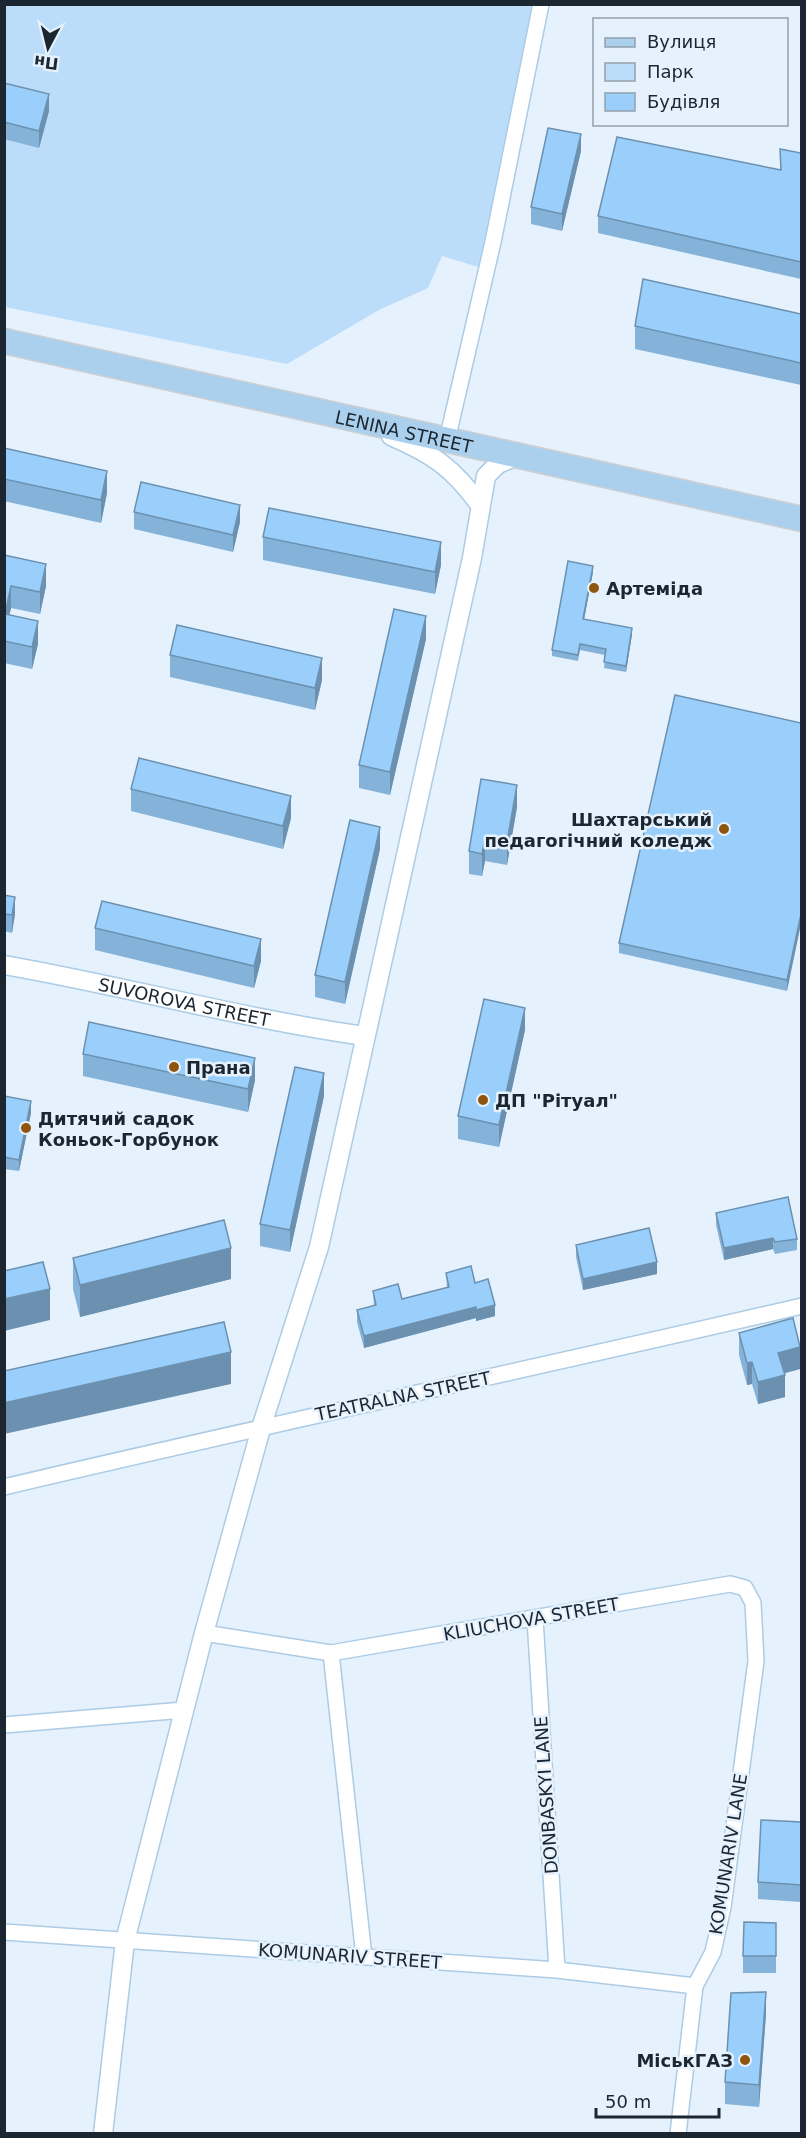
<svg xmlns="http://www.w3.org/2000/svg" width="806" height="2138" viewBox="0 0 806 2138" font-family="'DejaVu Sans',sans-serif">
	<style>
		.green { fill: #bcddfa }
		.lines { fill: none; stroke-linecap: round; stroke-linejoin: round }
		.minor-casing { stroke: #accbe5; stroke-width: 18 }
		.tertiary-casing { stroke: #accbe5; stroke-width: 21 }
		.primary-casing { stroke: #cdcfd1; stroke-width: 27 }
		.minor { stroke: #fff; stroke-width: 15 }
		.tertiary { stroke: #fff; stroke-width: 18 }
		.primary { stroke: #abd0ee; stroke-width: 24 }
		.wall { fill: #85b2d8 }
		.shaded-wall { fill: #6c91b0 }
		.building { fill: #9bcffb; stroke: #6c91b0; stroke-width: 1.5 }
		.poi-dot { fill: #8f550f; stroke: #e5f2fd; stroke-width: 2 }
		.labels { text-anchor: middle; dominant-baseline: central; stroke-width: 5; stroke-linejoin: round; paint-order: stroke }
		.street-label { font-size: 18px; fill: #1b2630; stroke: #e5f2fd }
		.poi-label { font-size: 18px; font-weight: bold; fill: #1b2630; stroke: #e5f2fd; text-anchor: start }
	</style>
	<rect width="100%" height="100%" fill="#e5f2fd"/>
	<path class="green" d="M4 5H543L488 270 442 256 428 288 379 310 287 364 5 307Z"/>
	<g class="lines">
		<g class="minor-casing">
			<path id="minor" d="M447 440 493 242 541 4
				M4 1487C270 1424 536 1368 802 1306
				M535 1619 557 1970
				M204 1633 331 1653 730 1584 745 1588 753 1603 756 1661 723 1907 713 1952 695 1986 678 2134
				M331 1653 364 1957
				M4 1725 184 1710
				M4 1932 557 1970 695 1986"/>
		</g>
		<g class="tertiary-casing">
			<g id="tertiary">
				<path d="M391 436C433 454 453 468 480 505"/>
				<path id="s1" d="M4 965C125 986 243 1019 365 1036"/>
				<path d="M103 2134 125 1941 204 1633 262 1425 319 1247 472 558 486 476 498 464 519 455"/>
			</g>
		</g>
		<g class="primary-casing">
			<g id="primary">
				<path id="s2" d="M4 341C270 402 536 461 802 519"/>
			</g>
		</g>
		<use href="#minor" class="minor"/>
		<use href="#tertiary" class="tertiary"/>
		<use href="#primary" class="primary"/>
	</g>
	<path class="wall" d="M4 83 49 111 39 148 4 139Z
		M780 149 801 153V279L598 233V216L780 170Z
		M581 151 562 231 531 224V207Z
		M801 314V385L635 349V326Z
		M4 448 107 493 101 523 4 501Z
		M134 512 240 522 233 552 134 529Z
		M263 537 441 565 435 594 263 560Z
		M4 555 46 586 40 614 11 608 9 615 38 644 32 669 4 663Z
		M593 572 584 619 632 634 626 672 604 668 605 655 580 650 578 661 552 656V650Z
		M426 639 390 795 359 788V765Z
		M170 655 322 680 315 710 170 677Z
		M801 723 787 991 619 953V943Z
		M131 789 291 818 283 849 131 811Z
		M517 807 507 865 485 861 482 876 469 874V851Z
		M380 849 345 1004 315 997V975Z
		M4 895 15 914 12 933 4 931Z
		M95 928 261 961 254 988 95 950Z
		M525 1030 499 1147 458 1139V1116Z
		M83 1054 255 1080 248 1112 83 1076Z
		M4 1096 31 1113 19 1171 4 1169Z
		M324 1096 290 1252 260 1246V1224Z
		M716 1213 797 1239V1250L775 1254 773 1249 724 1260 716 1225Z
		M576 1245 657 1274 583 1290 576 1257Z
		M73 1258 231 1279 80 1317 73 1289Z
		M446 1273 475 1283 495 1316 476 1321V1318L364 1348 357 1322V1310L374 1306 373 1291 402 1299 447 1288Z
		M739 1333 800 1369 784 1373 785 1397 758 1404 752 1384 747 1385 739 1355Z
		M801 1822V1902L758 1899V1882Z
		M776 1923V1973H743V1956Z
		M766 2014 759 2107 725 2104V2082Z"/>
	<path class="shaded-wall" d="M49 94V111L39 148V131Z
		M581 134V151L562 231V214Z
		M107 471V493L101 523V500Z
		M240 505V522L233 552V535Z
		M441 542V565L435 594V572Z
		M46 564V586L40 614V592Z
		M593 566V572L583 625V619Z
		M11 586V608L5 636V614Z
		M426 616V639L390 795V772Z
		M38 621V644L32 669V647Z
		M632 628V634L626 672V666Z
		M322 658V680L315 710V688Z
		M517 785V807L507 865V842Z
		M291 796V818L283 849V826Z
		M380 827V849L345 1004V982Z
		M485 838V861L482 876V854Z
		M15 897V914L12 933V915Z
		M801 914V924L787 991V980Z
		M261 939V961L254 988V966Z
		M525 1008V1030L499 1147V1125Z
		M255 1058V1080L248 1112V1089Z
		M324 1073V1096L290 1252V1230Z
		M31 1101V1113L19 1171V1160Z
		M773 1238V1249L724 1260V1248Z
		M231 1248V1279L80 1317V1285Z
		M657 1262V1274L583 1290V1279Z
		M50 1289V1320L4 1331V1299Z
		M495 1305V1316L476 1321V1310Z
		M476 1307V1318L364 1348V1336Z
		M800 1347V1369L778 1375V1353Z
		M231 1352V1384L4 1434V1403Z
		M752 1362V1384L747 1385V1363Z
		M785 1375V1397L758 1404V1382Z
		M766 1992V2014L759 2107V2085Z"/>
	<path class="building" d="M4 83 49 94 39 131 4 122Z
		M548 128 581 134 562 214 531 207Z
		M617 137 781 170 780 149 801 153V262L598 216Z
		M643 279 801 314V363L635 326Z
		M4 448 107 471 101 500 4 479Z
		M141 482 240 505 233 535 134 512Z
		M269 508 441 542 435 572 263 537Z
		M4 555 46 564 40 592 11 586 5 614 38 621 32 647 4 641Z
		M568 561 593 566 583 619 632 628 626 666 604 662 606 649 580 644 578 655 552 650Z
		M394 609 426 616 390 772 359 765Z
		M177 625 322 658 315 688 170 655Z
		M675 695 801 723V914L787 980 619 943Z
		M139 758 291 796 283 826 131 789Z
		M481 779 517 785 507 842 485 838 482 854 469 851Z
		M350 820 380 827 345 982 315 975Z
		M4 895 15 897 12 915 4 914Z
		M102 901 261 939 254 966 95 928Z
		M484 999 525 1008 499 1125 458 1116Z
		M89 1022 255 1058 248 1089 83 1054Z
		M295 1067 324 1073 290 1230 260 1224Z
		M4 1096 31 1101 19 1160 4 1157Z
		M788 1197 797 1239 775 1242 773 1238 724 1248 716 1213Z
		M224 1220 231 1248 80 1285 73 1258Z
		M649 1228 657 1262 583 1279 576 1245Z
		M43 1262 50 1289 4 1299V1271Z
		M471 1266 475 1283 488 1279 495 1305 476 1310V1307L364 1336 357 1310 376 1305 373 1291 398 1284 402 1299 449 1287 446 1273Z
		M793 1318 800 1347 778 1353 785 1375 758 1382 752 1362 747 1363 739 1333Z
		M224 1322 231 1352 4 1403V1371Z
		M761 1820 801 1822V1885L758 1882Z
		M744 1922 776 1923V1956H743Z
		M766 1992 759 2085 725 2082 731 1993Z"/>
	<g class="poi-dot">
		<circle cx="594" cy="588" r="6"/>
		<circle cx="724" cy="829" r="6"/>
		<circle cx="174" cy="1067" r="6"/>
		<circle cx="483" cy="1100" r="6"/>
		<circle cx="26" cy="1128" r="6"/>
		<circle cx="745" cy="2060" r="6"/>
	</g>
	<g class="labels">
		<g class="street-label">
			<text stroke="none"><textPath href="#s2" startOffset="410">LENINA STREET</textPath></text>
			<text stroke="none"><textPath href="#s1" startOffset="184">SUVOROVA STREET</textPath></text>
			<text transform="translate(403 1396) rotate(-12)">TEATRALNA STREET</text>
			<text transform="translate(531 1619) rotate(-10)">KLIUCHOVA STREET</text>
			<text transform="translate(546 1795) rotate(-94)">DONBASKYI LANE</text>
			<text transform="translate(728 1854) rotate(-81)">KOMUNARIV LANE</text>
			<text transform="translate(350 1956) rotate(4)">KOMUNARIV STREET</text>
		</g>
		<g class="poi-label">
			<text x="606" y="588">Артеміда</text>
			<text x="712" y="819" text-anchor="end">Шахтарський<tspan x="712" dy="21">педагогічний коледж</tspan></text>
			<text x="186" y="1067">Прана</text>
			<text x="495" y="1100">ДП "Рітуал"</text>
			<text x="38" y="1118">Дитячий садок<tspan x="38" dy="21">Коньок-Горбунок</tspan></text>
			<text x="733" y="2060" text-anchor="end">МіськГАЗ</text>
		</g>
	</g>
	<rect width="806" height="2138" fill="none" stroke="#1b2630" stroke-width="12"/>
	<rect x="593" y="18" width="195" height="108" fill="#e5f2fd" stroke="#94a0ab" stroke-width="1.5"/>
	<rect x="605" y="38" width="30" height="9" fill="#abd0ee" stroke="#94a0ab" stroke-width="1.5"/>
	<text x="647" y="48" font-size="18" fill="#1b2630">Вулиця</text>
	<rect x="605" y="63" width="30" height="18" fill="#bcddfa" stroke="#94a0ab" stroke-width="1.5"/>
	<text x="647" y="78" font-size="18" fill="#1b2630">Парк</text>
	<rect x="605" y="93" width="30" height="18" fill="#9bcffb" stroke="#94a0ab" stroke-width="1.5"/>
	<text x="647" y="108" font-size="18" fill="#1b2630">Будівля</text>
	<g transform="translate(48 48) rotate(187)" stroke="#e5f2fd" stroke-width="4.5" paint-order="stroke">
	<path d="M0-4.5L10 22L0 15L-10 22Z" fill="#1b2630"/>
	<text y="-9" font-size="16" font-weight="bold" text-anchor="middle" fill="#1b2630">Пн</text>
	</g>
	<path d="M596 2108v9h123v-9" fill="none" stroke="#1b2630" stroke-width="3"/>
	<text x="605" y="2108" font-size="18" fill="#1b2630" stroke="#e5f2fd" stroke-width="4.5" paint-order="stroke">50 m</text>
</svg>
